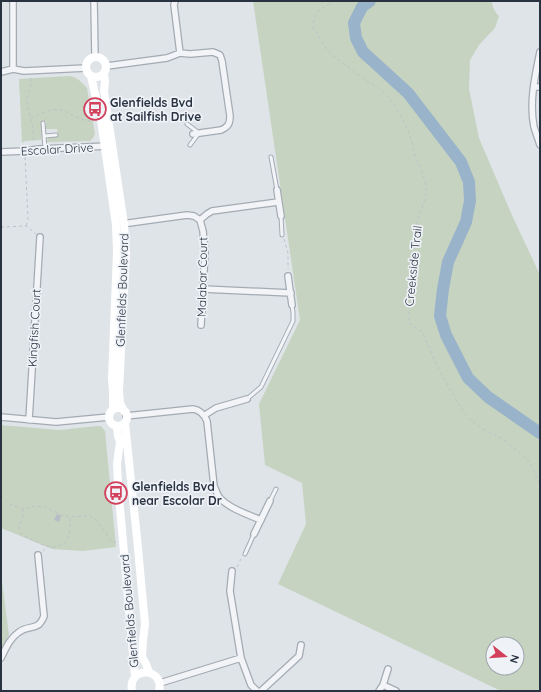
<svg xmlns="http://www.w3.org/2000/svg" width="541" height="692" viewBox="0 0 541 692" font-family="Quicksand,sans-serif">
	<style>
		.green { fill: #c6d3c0; fill-rule: evenodd }
		.lines { fill: none; stroke-linecap: round; stroke-linejoin: round }
		.river { stroke: #99b3ca; stroke-width: 12 }
		.building { fill: #b6bdc6 }
		.lane-casing { stroke: #a4abb3; stroke-width: 5 }
		.street-casing { stroke: #a4abb3; stroke-width: 8 }
		.path { stroke: #bdc2c8; stroke-width: 1; stroke-dasharray: 3 3; stroke-linecap: butt }
		.lane { stroke: #f2f4f7; stroke-width: 3 }
		.street { stroke: #f2f4f7; stroke-width: 5.5 }
		.secondary { stroke: #fff; stroke-width: 8 }
		.labels { text-anchor: middle; dominant-baseline: central; stroke-width: 3.5; stroke-linejoin: round; paint-order: stroke }
		.poi-label { font-size: 12px; font-weight: bold; fill: #283241; stroke: #eff2f7; text-anchor: start }
		.street-label { font-size: 12px; fill: #283241; stroke: #eff2f7 }
	</style>
	<rect width="100%" height="100%" fill="#dfe4e9"/>
	<path class="green" d="M253 1H492C492 7 495 12 499 16L495 28 479 45 470 60 469 89 479 138 511 213 540 275V691H501L278 584 306 524 302 483 265 465 259 404 300 320ZM493 644H517V668H493Z
		M69 76 74 77 79 80 87 88 95 134 93 138 90 141 47 142 48 137H58L57 129H46V121H42L41 140 25 141 22 143 19 79Z
		M1 425 59 430 98 426C102 426 103 428 105 431L116 547 83 551 52 549 1 528Z
		M1 574 9 635 1 650Z"/>
	<g class="lines">
		<path class="river" d="M370 1 362 7 354 23 356 38 363 52 408 93 461 162 469 182 470 201 466 222 448 262 443 289 440 316 446 335 468 378 488 397 540 433"/>
	</g>
	<path class="building" d="M57 514 61 516 59 522 54 520Z"/>
	<g class="lines">
		<g class="lane-casing">
			<path id="lane" d="M43 123 45 149
				M187 124 199 133 190 145
				M45 136 56 135
				M271 157 277 190
				M281 216 282 235
				M247 399 261 387 278 352 293 321V313L292 305
				M270 501 276 489
				M245 554 254 534"/>
		</g>
		<g class="street-casing">
			<path id="street" d="M13 1V69
				M94 1 95 57
				M175 1 174 5 180 53
				M540 52C535 76 529 102 534 127 536 133 538 139 540 145
				M107 66 167 58 180 53 190 54 213 52 220 55 222 61 230 116C230 124 228 127 221 130L193 134
				M1 72 13 69 24 71 86 68
				M534 87H540
				M1 152 25 151 39 149 108 146
				M277 190 281 216
				M200 220 207 214 212 211 278 202
				M122 224 187 215 194 216 200 220 203 231 205 252 201 325
				M288 276 292 305
				M203 289 291 293
				M205 415 216 408 247 399
				M126 416 193 409C200 410 204 414 207 421L214 486C216 490 217 494 219 497 228 508 249 515 261 520
				M1 417 56 422 109 417
				M29 420 40 237
				M254 534 270 501
				M232 571 230 591 241 658 251 685 257 691
				M1 658C6 648 10 638 19 632 30 624 38 632 44 616L38 555
				M160 683 241 658
				M383 685 396 691
				M261 691 299 656 301 645
				M379 691 383 685 388 669"/>
		</g>
		<path class="path" d="M335 1 319 10 314 19 313 27 325 47 331 54 368 82 377 87 388 97 394 104 405 124 410 136 415 156 423 174 426 185V196L417 222 415 237V274L409 312V323L423 333 439 370 455 398 464 413 472 421 481 428 501 438 519 452 528 460 533 469 540 486
			M31 78V84L27 98 28 108 33 129V143
			M31 118C40 114 51 108 61 110 67 111 71 115 76 117 82 120 88 121 94 121
			M25 157 28 219 26 226
			M1 227 26 226 36 234
			M284 239 288 253V269
			M1 495 10 504 23 509 36 506 45 507 64 516 70 517 90 516 96 520 112 542H116
			M23 509C23 512 23 514 23 516 21 523 17 527 21 534 29 538 39 544 47 546 57 549 68 544 69 534 70 529 70 523 70 518
			M43 551 48 547
			M237 567 242 557"/>
		<use href="#lane" class="lane"/>
		<use href="#street" class="street"/>
		<path class="secondary" d="M86 67a10 10 0 1 1 20 0a10 10 0 1 1-20 0Z
			M104 74 105 81 104 91 124 224 126 252 119 391 120 403 124 411
			M91 76 101 120 116 225 117 252 112 379 113 392V409
			M109 417a9 9 0 1 1 18 0a9 9 0 1 1-18 0Z
			M125 423 137 538 145 624 143 640 142 657 146 664 149 672
			M117 426 118 436 120 442 117 463 118 485 135 677
			M132 691C127 666 165 667 159 691"/>
	</g>
	<defs>
		<g id="bus-ring" transform="scale(1.15)"><circle r="9.5" fill="#eff2f7" stroke="#d2405c" stroke-width="1.5"/><path d="M-5-6H5V4H4V6H2V4H-2V6H-4V4H-5ZM-3.5-4V0h7V-4ZM-3.5 1.2v1.5H-2V1.2ZM2 1.2v1.5H3.5V1.2Z" fill="#d2405c"/></g>
	</defs>
	<g fill-rule="evenodd">
		<use href="#bus-ring" x="95" y="109"/>
		<use href="#bus-ring" x="116" y="493"/>
	</g>
	<g class="labels">
		<g class="poi-label">
			<text x="110" y="102">Glenfields Bvd<tspan x="110" dy="14">at Sailfish Drive</tspan></text>
			<text x="132" y="486">Glenfields Bvd<tspan x="132" dy="14">near Escolar Dr</tspan></text>
		</g>
		<g class="street-label">
			<text transform="translate(57 149) rotate(-3)">Escolar Drive</text>
			<text transform="translate(413 266) rotate(-84)">Creekside Trail</text>
			<text transform="translate(202 277) rotate(-89)">Malabar Court</text>
			<text transform="translate(122 290) rotate(-88)">Glenfields Boulevard</text>
			<text transform="translate(34 328) rotate(-87)">Kingfish Court</text>
			<text transform="translate(129 611) rotate(-95)">Glenfields Boulevard</text>
		</g>
	</g>
	<rect width="541" height="692" fill="none" stroke="#283241" stroke-width="4"/>
	<g transform="translate(505 656) rotate(107)"><circle r="19" fill="#eff2f7" stroke="#9fa5ae"/>
	<path d="M0-3L7 15L0 10L-7 15Z" fill="#d2405c"/>
	<text y="-6" font-size="11" font-weight="bold" text-anchor="middle" fill="#283241">N</text>
	</g>
</svg>
